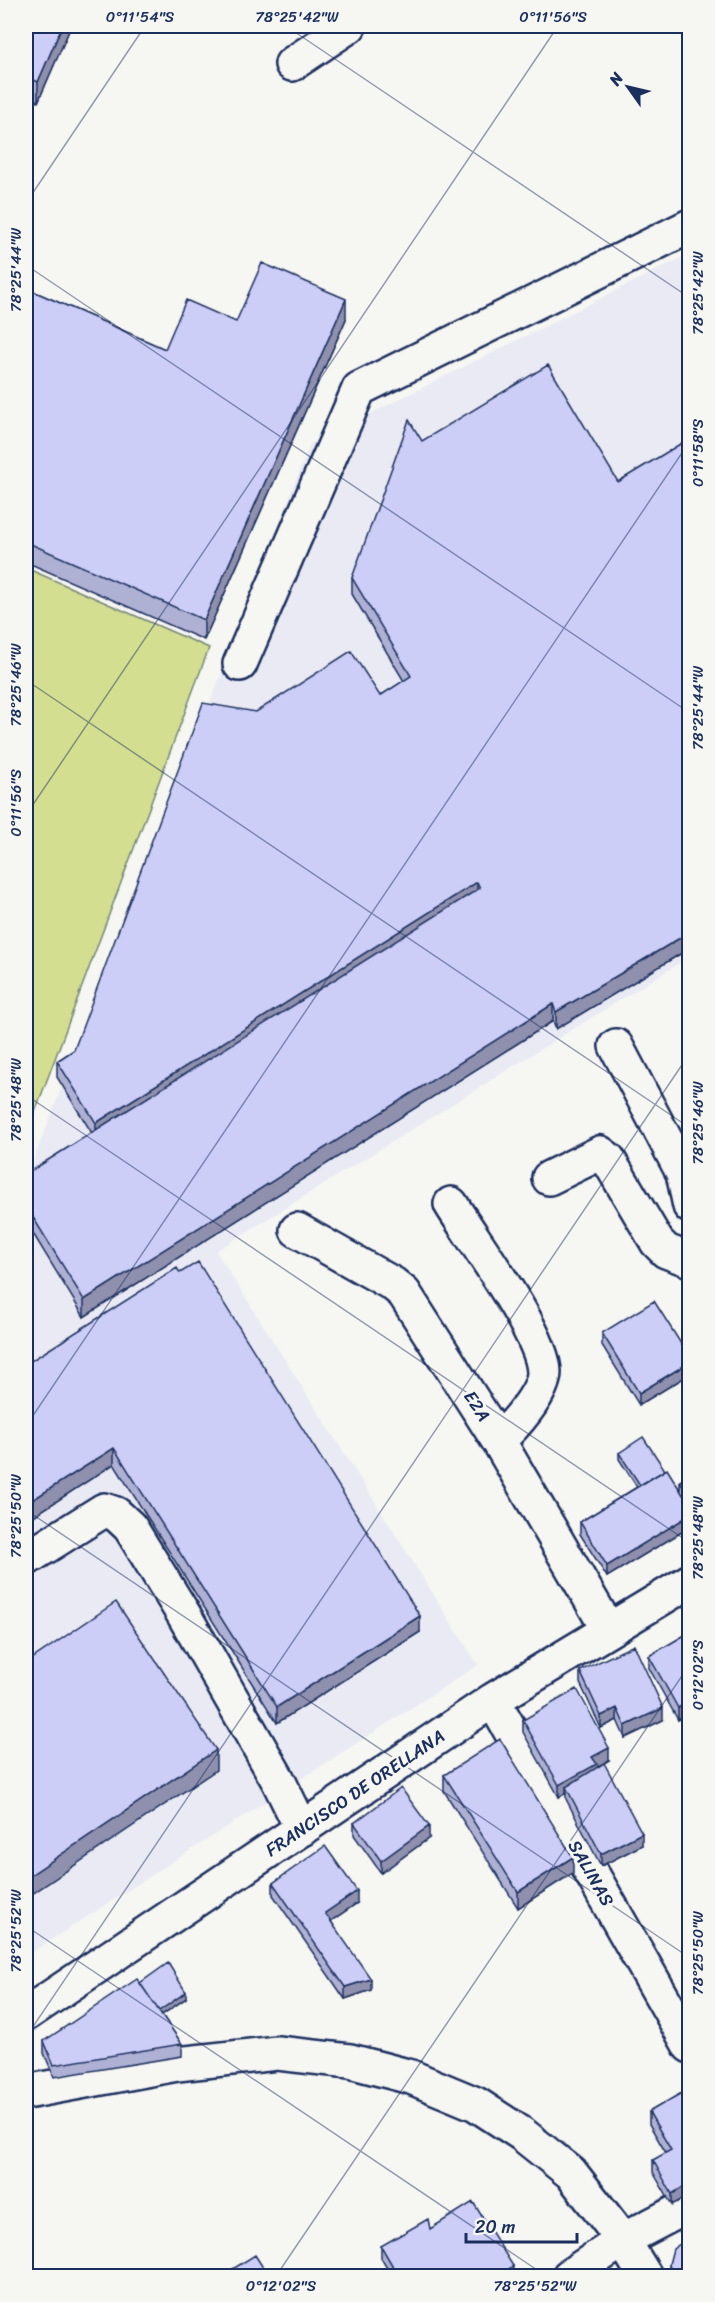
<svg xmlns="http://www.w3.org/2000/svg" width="715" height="2302" viewBox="0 0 715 2302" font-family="Sriracha,sans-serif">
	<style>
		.built { fill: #e9eaf4 }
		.grass { fill: #d3de91; stroke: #778678; stroke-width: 1.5 }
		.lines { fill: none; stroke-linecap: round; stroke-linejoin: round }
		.minor-casing { stroke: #1b2f5e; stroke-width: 38 }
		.minor { stroke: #f6f6f2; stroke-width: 33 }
		.wall { fill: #afb1d4; stroke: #1b2f5e; stroke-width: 1.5 }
		.shaded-wall { fill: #8f90ad; stroke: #1b2f5e; stroke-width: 1.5 }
		.building { fill: #cccef7; stroke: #1b2f5e; stroke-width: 1.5 }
		.ticks { fill: none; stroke: #1b2f5e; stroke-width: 1.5; stroke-opacity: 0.45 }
		.labels { text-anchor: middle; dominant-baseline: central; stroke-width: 6; stroke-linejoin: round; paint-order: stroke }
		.street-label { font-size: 18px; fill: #1b2f5e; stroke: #f6f6f2 }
		.neatline { fill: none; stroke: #1b2f5e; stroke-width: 2 }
		.ticks-label { font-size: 15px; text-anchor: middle; fill: #1b2f5e }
	</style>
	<rect width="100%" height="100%" fill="#f6f6f2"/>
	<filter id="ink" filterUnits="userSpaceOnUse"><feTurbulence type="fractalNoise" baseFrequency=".0167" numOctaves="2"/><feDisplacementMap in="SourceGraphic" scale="12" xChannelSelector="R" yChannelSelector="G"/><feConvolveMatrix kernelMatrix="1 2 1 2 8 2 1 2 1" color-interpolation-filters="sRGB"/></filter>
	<g filter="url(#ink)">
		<path class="built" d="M689 254V957L216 1251 478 1665 26 1956V1180L310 444Z"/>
		<path class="grass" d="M26 568 209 648 26 1136Z"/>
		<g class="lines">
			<g class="minor-casing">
				<path id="minor" d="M292 64 349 26
					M240 664 359 389 690 226
					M616 1046 683 1173 690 1206
					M549 1178 600 1153 608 1159 657 1242 666 1251 690 1260
					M451 1204C473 1240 543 1334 544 1372 544 1393 513 1428 498 1440
					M297 1230 393 1284 404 1293 498 1440 608 1629
					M26 1559 104 1510 116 1514 130 1527 184 1615 278 1780 302 1829
					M493 1700 690 2046
					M26 2014 493 1700 690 1581
					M26 2092 177 2064 277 2053 350 2061 411 2077 476 2104 522 2134 571 2173 623 2240 645 2276
					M569 2276 623 2240 690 2205"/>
			</g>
			<use href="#minor" class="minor"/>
		</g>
		<path class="wall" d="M26 26H71L38 102 26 96Z
			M26 288 165 349 236 322 346 319 204 640 26 562Z
			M690 438V948L556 1029 553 1021 84 1317 26 1222V1174L92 1133 57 1077V1061L74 1050 256 712 380 696 404 681 352 594V578L422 441 618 482Z
			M602 1333 690 1358V1374L639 1405 602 1345Z
			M26 1364 420 1632 277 1723 114 1464Z
			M619 1453 665 1470 680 1490V1481L690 1475V1527L607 1577 580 1534V1522L637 1487 619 1459Z
			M690 1632V1713L678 1720 649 1668V1656Z
			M580 1671 663 1720 625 1738 617 1720 601 1728 580 1683Z
			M523 1720 609 1760 597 1767V1768L642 1845 601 1866 566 1799V1793L559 1797 523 1732Z
			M444 1775 573 1873 518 1908 444 1791Z
			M354 1823 429 1838 381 1873 354 1835Z
			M273 1883 357 1903 331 1921 371 1990 345 1999 273 1895Z
			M140 1983 186 1998 162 2015 182 2044V2056L54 2077 44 2053V2041Z
			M690 2088 672 2205 653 2172V2160L666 2153 649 2124V2112Z
			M430 2229 513 2277H392L381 2258V2246Z
			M669 2264 690 2277H669Z"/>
		<path class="shaded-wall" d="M62 26H71L38 102V82Z
			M346 299V319L204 640V620Z
			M477 882V899L96 1139V1123Z
			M690 932V948L556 1029V1012Z
			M553 1004V1021L84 1317V1300Z
			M690 1362V1374L639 1405V1393Z
			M114 1448V1464L26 1521V1504Z
			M690 1515V1527L607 1577V1566Z
			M420 1616V1632L277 1723V1707Z
			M690 1701V1713L678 1720V1708Z
			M617 1708V1720L601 1728V1716Z
			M663 1708V1720L625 1738V1726Z
			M609 1748V1760L597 1767V1776L566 1787V1793L559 1797V1785L592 1757Z
			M216 1750V1770L26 1898V1878Z
			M429 1826V1838L381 1873V1861Z
			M642 1833V1845L601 1866V1854Z
			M573 1857V1873L518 1908V1892Z
			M357 1891V1903L325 1925V1913Z
			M371 1979V1990L345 1999V1987Z
			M186 1992V1998L156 2019V2012Z
			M690 2183V2195L672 2205V2194Z
			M513 2266V2277H497Z"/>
		<path class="building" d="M26 26H62L38 82 26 76Z
			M262 263 346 299 204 620 26 542V288L165 349 186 300 236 322Z
			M548 365 618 482 690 438V932L556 1012 553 1004 84 1300 26 1206V1174L480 888 477 882 96 1123 57 1061 74 1050 203 703 256 712 351 651 380 696 411 676 352 578 409 420 422 441Z
			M198 1262 420 1616 277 1707 114 1448 26 1504V1364L177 1268 180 1273Z
			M654 1301 690 1358V1362L639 1393 602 1333Z
			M643 1437 665 1470 640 1485 619 1453Z
			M667 1469 690 1506V1515L607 1566 580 1522Z
			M690 1475V1497L680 1481Z
			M116 1602 216 1750 26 1878V1663Z
			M690 1632V1701L678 1708 649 1656Z
			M634 1645 663 1708 625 1726 617 1708 601 1716 580 1671Z
			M577 1689 609 1748 592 1757 597 1764 559 1785 523 1720Z
			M500 1739 573 1857 518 1892 444 1775Z
			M604 1763 642 1833 601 1854 566 1787Z
			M401 1788 429 1826 381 1861 354 1823Z
			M325 1846 357 1891 325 1913 371 1979 345 1987 273 1883Z
			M168 1963 186 1992 159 2011 140 1983Z
			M137 1979 182 2044 54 2065 44 2041Z
			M690 2088V2183L672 2194 653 2160 671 2150 649 2112Z
			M473 2202 513 2266 497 2277H399L381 2246 428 2219 430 2229Z
			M690 2237V2277H674L669 2264 673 2249Z
			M255 2255 269 2277H220Z"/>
	</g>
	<path class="ticks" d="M286 26 690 298M26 203 145 26M26 265 690 713M26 680 690 1128M26 815 558 26M26 1095 690 1543M26 1426 690 441M26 1510 690 1958M26 1926 546 2276M26 2037 690 1053M276 2276 690 1664M689 2276 690 2275"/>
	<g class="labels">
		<g class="street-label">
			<text transform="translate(477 1406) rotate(57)">E2A</text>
			<text transform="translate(355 1793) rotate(-34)">FRANCISCO DE ORELLANA</text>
			<text transform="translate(591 1873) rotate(60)">SALINAS</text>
		</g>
	</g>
	<rect width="715" height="2302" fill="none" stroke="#f6f6f2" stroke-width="66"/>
	<g transform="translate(628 87) rotate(304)" stroke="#f6f6f2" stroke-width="4.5" paint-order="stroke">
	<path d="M0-4.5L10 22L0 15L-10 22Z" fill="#1b2f5e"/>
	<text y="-9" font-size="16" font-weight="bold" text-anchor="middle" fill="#1b2f5e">N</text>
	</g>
	<path d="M466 2233v9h111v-9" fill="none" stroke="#1b2f5e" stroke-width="3"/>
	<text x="475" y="2233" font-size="18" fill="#1b2f5e" stroke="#f6f6f2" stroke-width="4.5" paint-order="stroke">20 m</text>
	<rect x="33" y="33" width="649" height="2236" class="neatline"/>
	<g class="ticks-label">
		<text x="140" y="22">0°11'54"S</text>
		<text x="297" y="22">78°25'42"W</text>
		<text x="553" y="22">0°11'56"S</text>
		<text transform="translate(16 270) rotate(-90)" y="5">78°25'44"W</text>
		<text transform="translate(698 293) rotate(-90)" y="5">78°25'42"W</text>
		<text transform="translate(698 453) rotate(-90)" y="5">0°11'58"S</text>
		<text transform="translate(16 685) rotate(-90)" y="5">78°25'46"W</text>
		<text transform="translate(698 708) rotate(-90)" y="5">78°25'44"W</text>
		<text transform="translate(16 803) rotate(-90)" y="5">0°11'56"S</text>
		<text transform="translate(16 1100) rotate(-90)" y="5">78°25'48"W</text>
		<text transform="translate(698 1123) rotate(-90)" y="5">78°25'46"W</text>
		<text transform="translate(16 1516) rotate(-90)" y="5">78°25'50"W</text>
		<text transform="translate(698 1538) rotate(-90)" y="5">78°25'48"W</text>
		<text transform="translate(698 1675) rotate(-90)" y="5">0°12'02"S</text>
		<text transform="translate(16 1931) rotate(-90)" y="5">78°25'52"W</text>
		<text transform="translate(698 1953) rotate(-90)" y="5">78°25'50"W</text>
		<text x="281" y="2291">0°12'02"S</text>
		<text x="535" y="2291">78°25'52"W</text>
	</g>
</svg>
